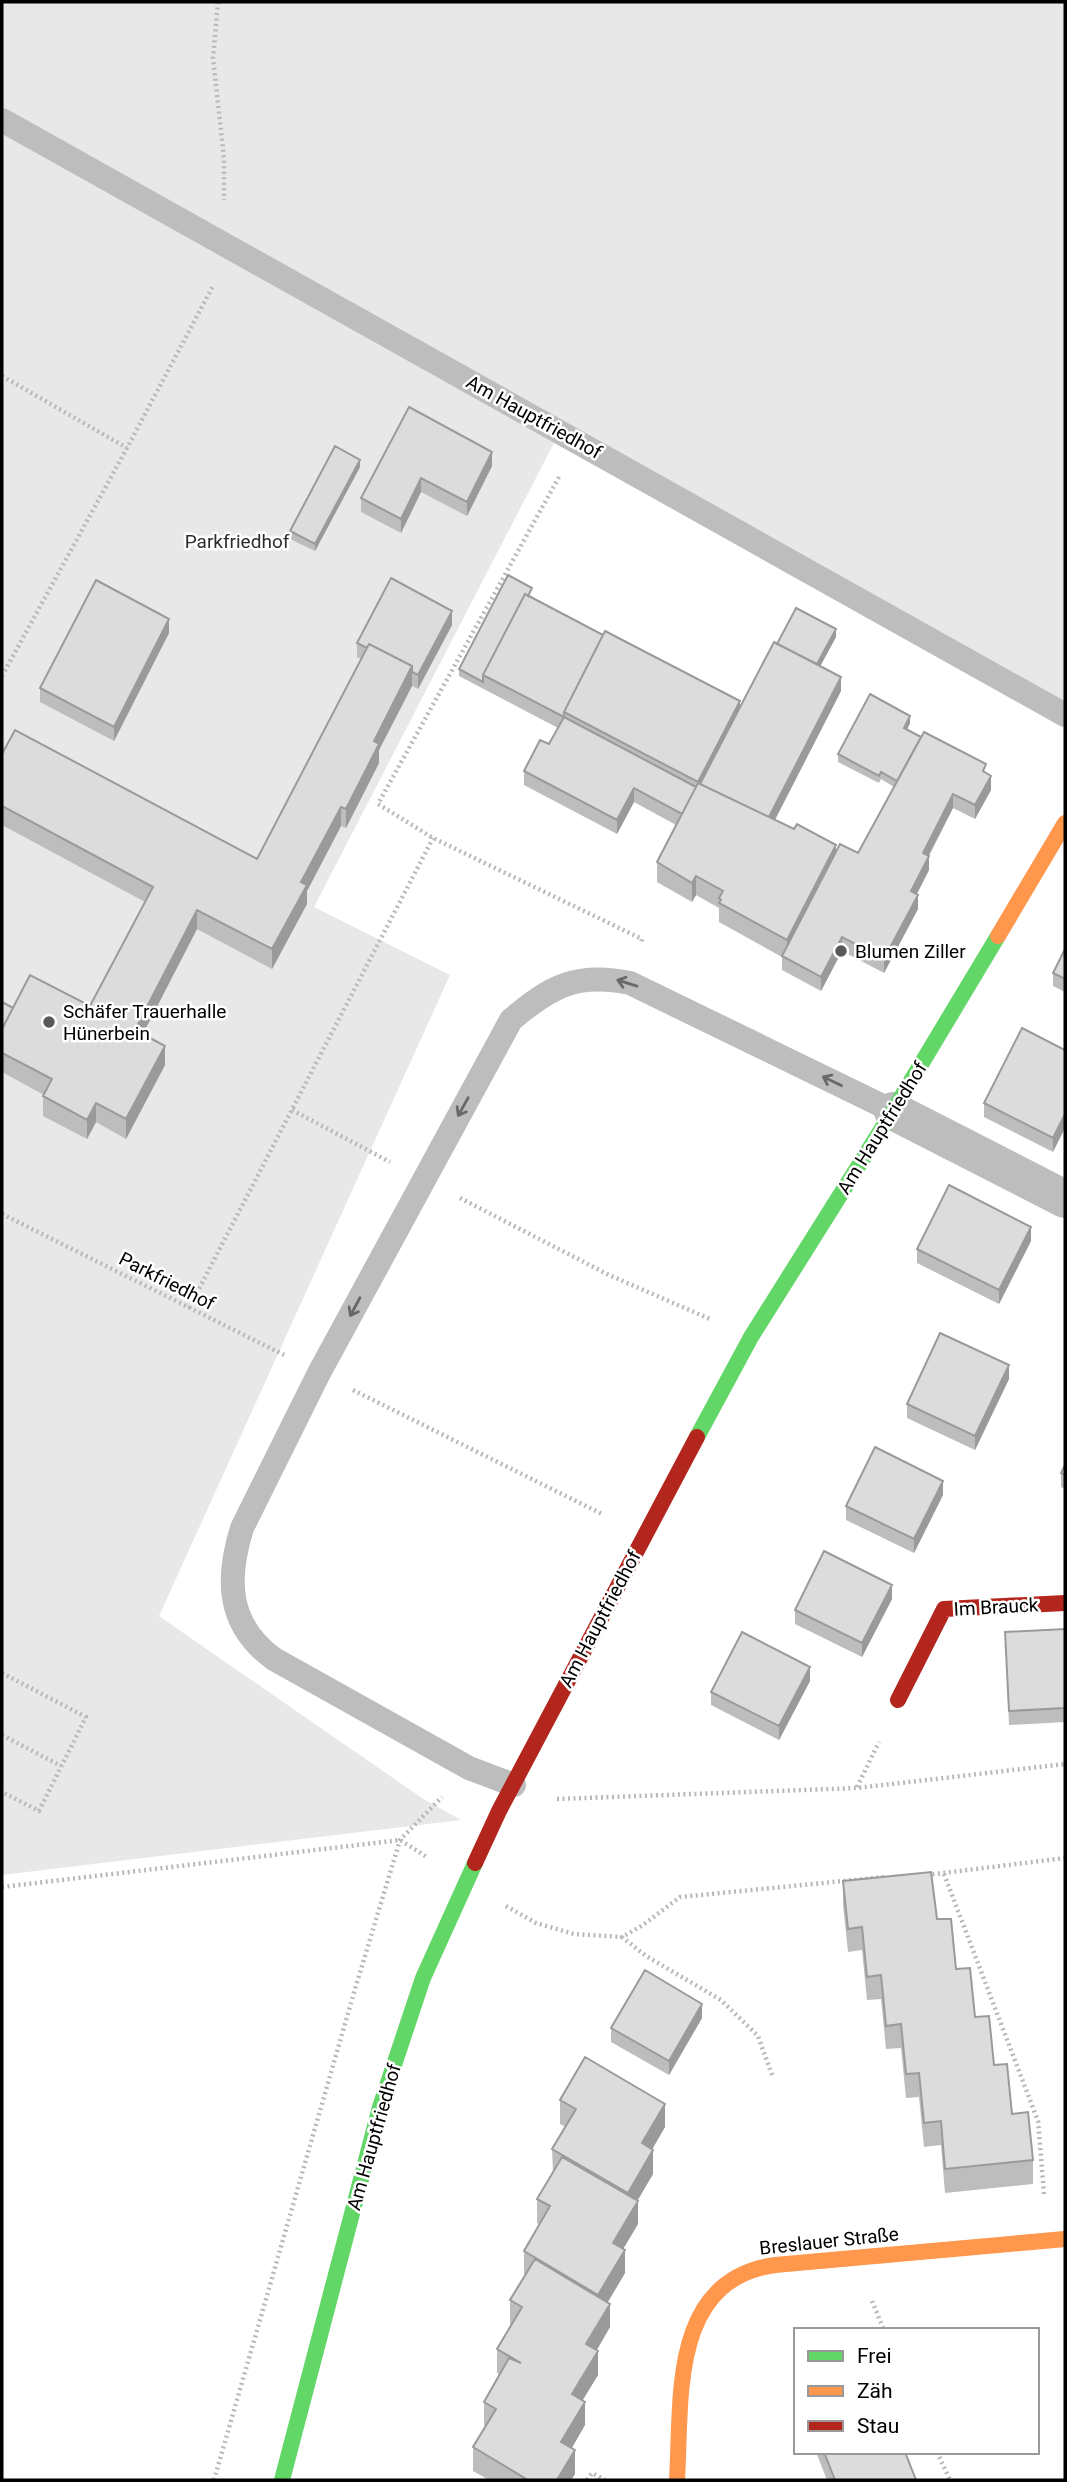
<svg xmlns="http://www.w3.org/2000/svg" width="1067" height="2482" viewBox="0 0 1067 2482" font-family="Roboto,sans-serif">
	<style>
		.green { fill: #e8e8e8 }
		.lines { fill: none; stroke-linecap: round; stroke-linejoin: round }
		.path { stroke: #b8b8b8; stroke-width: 4.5; stroke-dasharray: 2 3.5; stroke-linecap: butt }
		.lane { stroke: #bdbdbd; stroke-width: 24 }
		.street { stroke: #bdbdbd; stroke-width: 38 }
		.fast { stroke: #63d668; stroke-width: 16 }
		.slow { stroke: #ff974d; stroke-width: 16 }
		.jam { stroke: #b3261e; stroke-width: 16 }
		.wall { fill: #bdbdbd }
		.shaded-wall { fill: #9a9a9a }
		.building { fill: #dcdcdc; stroke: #9a9a9a; stroke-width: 2 }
		.oneway { stroke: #686868 }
		.poi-dot { fill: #595959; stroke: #fff; stroke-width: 2.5 }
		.labels { text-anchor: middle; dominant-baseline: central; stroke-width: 5; stroke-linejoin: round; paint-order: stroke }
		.street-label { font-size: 19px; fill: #000; stroke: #fff }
		.park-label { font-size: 19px; fill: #2d2d2d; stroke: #fff }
		.poi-label { font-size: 19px; fill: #000; stroke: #fff; text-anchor: start }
	</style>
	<rect width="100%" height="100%" fill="#fff"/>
	<path class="green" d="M2 2H1065V722L554 443 314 907 450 975 159 1616 422 1798 461 1820 2 1875Z"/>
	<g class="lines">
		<path class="path" d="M218 2 213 58 224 158V200
			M2 376 127 448
			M559 477 378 804 433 838 642 939 641 945
			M2 676 127 448 214 284
			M292 1110 390 1162
			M460 1198 609 1275 710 1319
			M2 1214 286 1356
			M189 1308 433 838
			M353 1390 602 1514
			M2 1673 86 1717 39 1811 2 1792
			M2 1735 61 1766
			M857 1787 879 1742
			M557 1799 857 1788 1065 1764
			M944 1874 1038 2121 1044 2194
			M927 1875 1065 1858
			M2 1887 400 1840 427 1857
			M506 1906 536 1923 574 1934 622 1937
			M772 2075 758 2036 721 2000 646 1956 622 1937 643 1925 680 1897 884 1877
			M872 2301 884 2330
			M937 2452 950 2480
			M214 2480 355 1989 400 1840 442 1797
			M587 2480 592 2473 605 2480"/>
		<path class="lane" d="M2 120 1065 715
			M514 1785 469 1768 274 1659C227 1625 226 1579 242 1528L319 1373 511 1020C551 986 577 972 630 983L893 1111"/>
		<path class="street" d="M893 1111 1065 1199"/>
		<path class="fast" d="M697 1437 751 1337 893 1111 998 936
			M282 2480 380 2107 423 1978 475 1863"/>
		<path class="slow" d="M998 936 1065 823
			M677 2480C682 2399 669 2280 775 2265L1065 2239"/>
		<path class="jam" d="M898 1700 944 1609 1065 1603
			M475 1863 499 1811 697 1437"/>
	</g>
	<path class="wall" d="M492 452V466L467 516 421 492 401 533 361 512V498Z
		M360 467 315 551 290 539V531Z
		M532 595 531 597 740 708 777 644 836 637 820 666 841 691 775 820 836 853H858L894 787 881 779 879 783 838 762V754L910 723 907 730 986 773 991 790 975 819 953 808 929 856V870L917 894 918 909 884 973 842 951 821 991 782 970V957L719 922V908L696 895 692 902 657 882V862L676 825 634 802 617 834 524 785V771L549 744 558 728 459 676V669Z
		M452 625 418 689 412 686 379 750V763L346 828 341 826 307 891V904L272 969 197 929 143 1034 165 1065 126 1139 96 1122 87 1139 43 1116V1096L44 1095 2 1072V1002L13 1008 90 1006 145 902 2 825V754L257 859 362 659 357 657V643Z
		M169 633 114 741 40 702V688Z
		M1065 949V992L1053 986V973Z
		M1065 1050 1053 1152 984 1117V1103Z
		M1031 1241 999 1304 917 1263V1249Z
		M1009 1379 975 1450 907 1418V1404Z
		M1065 1465V1489L1061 1487V1473Z
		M943 1495 914 1553 846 1520V1506Z
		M892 1599 862 1657 795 1624V1610Z
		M1065 1629V1722L1009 1725 1005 1632Z
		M810 1681 779 1740 711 1705V1692Z
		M843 1881 937 1919 1012 2114 1033 2160V2184L945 2193 941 2145 924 2147 919 2097 906 2098 901 2048 886 2049 881 1999 867 2000 862 1950 848 1952 843 1905Z
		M702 2018 669 2075 611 2042V2028Z
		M560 2100 665 2127 652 2149 653 2174 637 2200 638 2224 623 2249 625 2273 608 2302 610 2327 597 2350 598 2375 582 2400 585 2425 572 2448 575 2474 571 2480H489L473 2471V2447L485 2426 484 2425V2402L499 2374 497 2373V2349L512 2325 510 2324V2300L525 2275 524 2274V2251L539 2224 537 2223V2199L553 2173 552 2149 566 2127 560 2124Z
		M816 2452H905L916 2480H827Z"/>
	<path class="shaded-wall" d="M492 452V466L467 516V502Z
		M360 460V467L315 551V544Z
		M421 478V492L401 533V519Z
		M452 611V625L418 689V675Z
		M169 619V633L114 741V727Z
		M836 629V637L815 676V669Z
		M412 666V686L379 750V763L346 828V809L374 741Z
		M841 677V691L767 835V821Z
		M740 701V720L698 788V782Z
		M910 716V723L904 736V728Z
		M991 776V790L975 819V805Z
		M634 788V802L617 834V820Z
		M953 794V808L923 866V853Z
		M341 807V826L307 891V904L272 969V949L301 882Z
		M836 845V864L787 959V940Z
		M929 856V870L911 905V891Z
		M696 876V895L692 902V883Z
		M918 895V909L884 973V959Z
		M197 910V929L135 1049V1030Z
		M842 937V951L821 991V977Z
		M165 1046V1065L126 1139V1119Z
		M96 1103V1122L87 1139V1120Z
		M1065 1114V1128L1053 1152V1138Z
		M1031 1227V1241L999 1304V1290Z
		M1009 1365V1379L975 1450V1436Z
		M943 1481V1495L914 1553V1539Z
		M892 1585V1599L862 1657V1643Z
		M810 1667V1681L779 1740V1726Z
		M702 2004V2018L669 2075V2061Z
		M665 2104V2127L642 2167V2143Z
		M653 2150V2174L628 2217V2193Z
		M638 2201V2224L613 2266V2243Z
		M625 2250V2273L598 2318V2295Z
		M610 2304V2327L586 2368V2344Z
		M598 2351V2375L572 2418V2394Z
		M585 2402V2425L561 2466V2442Z
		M575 2450V2474L571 2480H557Z"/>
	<path class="building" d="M409 407 492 452 467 502 421 478 401 519 361 498Z
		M335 446 360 460 315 544 290 531Z
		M508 575 532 588 528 596 525 594 483 675V682L459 669Z
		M391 578 452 611 418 675 412 672V666L369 644 367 648 357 643Z
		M96 580 169 619 114 727 40 688Z
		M525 594 603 635 564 712V717L483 675Z
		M796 608 836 629 817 664 777 644Z
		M605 631 740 701 698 782 564 712Z
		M774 642 841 677 769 817 700 784Z
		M369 644 412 666 374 741 379 744 346 809 341 807 301 882 307 885 272 949 197 910 135 1030 165 1046 126 1119 96 1103 87 1120 43 1096 52 1079 2 1053V1029L30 975 90 1006 153 887 2 806V754L15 730 257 859Z
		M870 694 910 716 904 728 921 737 897 781 881 772 879 776 838 754Z
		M564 717 696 787 682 814 634 788 617 820 524 771 540 740 549 744Z
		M924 732 986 764 983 771 991 776 975 805 953 794 923 853 929 856 911 891 918 895 884 959 842 937 821 977 782 956 840 844 858 853Z
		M698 783 794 829 797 824 836 845 787 940 719 903 721 900 719 898 723 891 696 876 692 883 657 862Z
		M1065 949V979L1053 973Z
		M2 1002 13 1008 2 1029Z
		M1022 1028 1065 1050V1114L1053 1138 984 1103Z
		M949 1185 1031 1227 999 1290 917 1249Z
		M940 1333 1009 1365 975 1436 907 1404Z
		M875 1447 943 1481 914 1539 846 1506Z
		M1065 1465V1475L1061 1473Z
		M824 1551 892 1585 862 1643 795 1610Z
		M1065 1629V1708L1009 1711 1005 1632Z
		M742 1632 810 1667 779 1726 711 1692Z
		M931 1872 937 1919H951L956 1969 970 1968 975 2017 989 2016 994 2065 1007 2064 1012 2114 1028 2112 1033 2160 945 2169 941 2121 924 2123 919 2073 906 2074 901 2024 886 2026 881 1975 867 1977 862 1927 848 1929 843 1881Z
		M645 1970 702 2004 669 2061 611 2028Z
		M585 2057 665 2104 642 2143 653 2150 628 2193 552 2149 576 2109 560 2100Z
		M562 2157 638 2201 613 2243 625 2250 598 2295 524 2251 550 2206 537 2199Z
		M535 2259 610 2304 586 2344 598 2351 572 2394 585 2402 561 2442 575 2450 557 2480H528L473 2447 496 2409 484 2402 509 2358 521 2363 497 2349 522 2307 510 2300Z
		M824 2452H905L916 2480H835Z"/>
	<defs><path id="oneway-shaft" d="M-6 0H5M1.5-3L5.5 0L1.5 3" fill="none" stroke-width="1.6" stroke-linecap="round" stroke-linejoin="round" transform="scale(1.75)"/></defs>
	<g class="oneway">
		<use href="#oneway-shaft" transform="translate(627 983) rotate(-163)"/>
		<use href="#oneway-shaft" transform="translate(832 1081) rotate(-154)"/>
		<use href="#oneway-shaft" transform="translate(463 1107) rotate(119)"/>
		<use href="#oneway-shaft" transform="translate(355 1307) rotate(118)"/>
	</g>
	<g class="poi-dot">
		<circle cx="841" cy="951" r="7"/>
		<circle cx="49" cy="1022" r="7"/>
	</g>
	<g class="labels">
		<g class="street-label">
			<text transform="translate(534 417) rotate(29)">Am Hauptfriedhof</text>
			<text transform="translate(882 1128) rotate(-58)">Am Hauptfriedhof</text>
			<text transform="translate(167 1281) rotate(27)">Parkfriedhof</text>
			<text transform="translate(996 1607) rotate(-3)">Im Brauck</text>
			<text transform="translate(600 1619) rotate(-62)">Am Hauptfriedhof</text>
			<text transform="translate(374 2137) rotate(-74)">Am Hauptfriedhof</text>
			<text transform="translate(829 2241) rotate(-6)">Breslauer Straße</text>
		</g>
		<g class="park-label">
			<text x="237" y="541">Parkfriedhof</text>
		</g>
		<g class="poi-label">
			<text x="855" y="951">Blumen Ziller</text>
			<text x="63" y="1011">Schäfer Trauerhalle<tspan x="63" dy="22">Hünerbein</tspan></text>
		</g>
	</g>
	<rect width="1067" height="2482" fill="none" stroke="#000000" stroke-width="7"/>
	<rect x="794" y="2328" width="245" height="126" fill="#ffffff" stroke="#999999" stroke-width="2"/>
	<rect x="808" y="2351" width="35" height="10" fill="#63d668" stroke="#999999" stroke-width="2"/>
	<text x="857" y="2363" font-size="21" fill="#000000">Frei</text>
	<rect x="808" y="2386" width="35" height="10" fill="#ff974d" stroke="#999999" stroke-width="2"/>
	<text x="857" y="2398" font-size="21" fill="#000000">Zäh</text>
	<rect x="808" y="2421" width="35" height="10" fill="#b3261e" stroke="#999999" stroke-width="2"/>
	<text x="857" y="2433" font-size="21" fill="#000000">Stau</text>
</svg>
